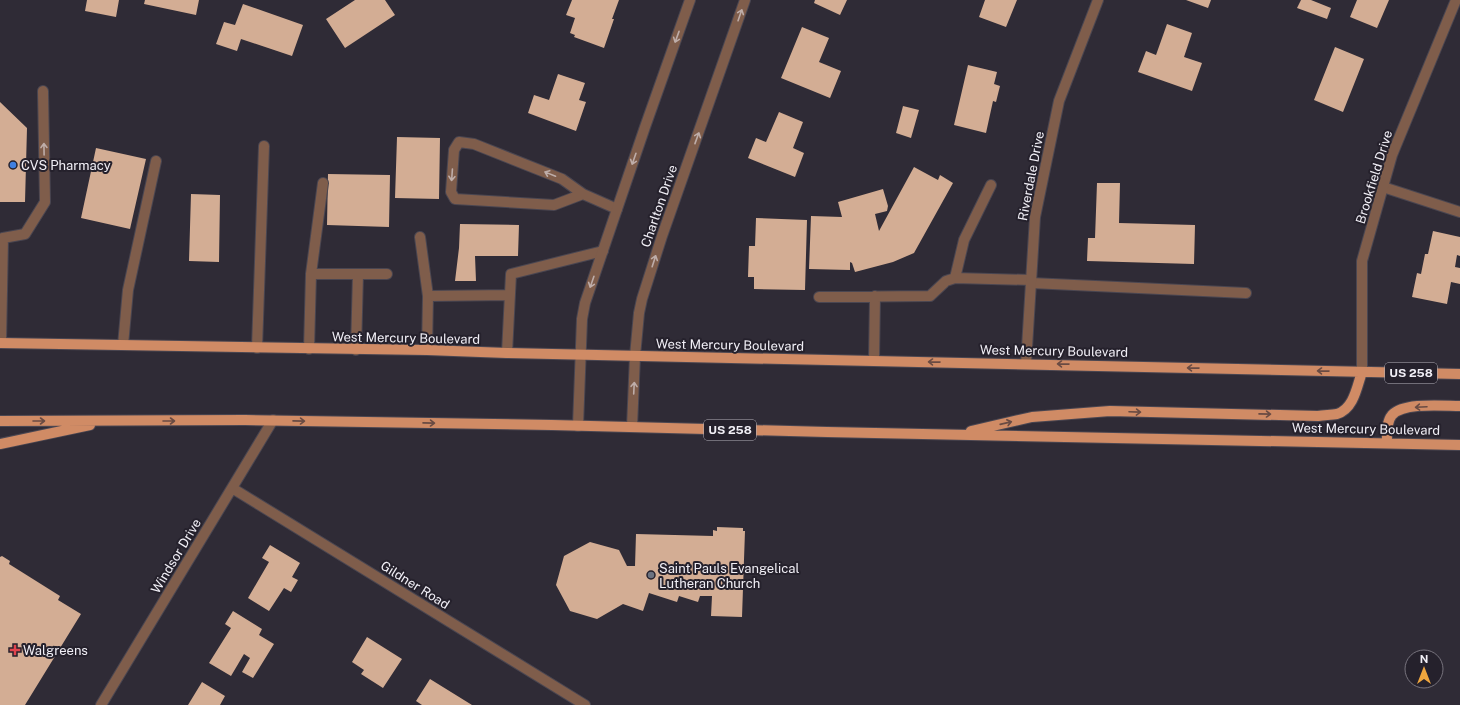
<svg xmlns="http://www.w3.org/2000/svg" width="1460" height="705" viewBox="0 0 1460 705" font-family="'Public Sans',sans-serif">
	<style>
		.building { fill: #d3ad94 }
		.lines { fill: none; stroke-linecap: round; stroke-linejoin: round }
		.service-casing { stroke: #4a4651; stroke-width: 12 }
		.minor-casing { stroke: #4a4651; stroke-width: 12 }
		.primary-casing { stroke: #4a4651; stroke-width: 12 }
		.service { stroke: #7f5d4b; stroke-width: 10 }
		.minor { stroke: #7f5d4b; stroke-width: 10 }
		.primary { stroke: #d08b65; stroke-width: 10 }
		.oneway { stroke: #beada9 }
		.oneway2 { stroke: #694b43 }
		.shop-dot { fill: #3f7fe0; stroke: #25212c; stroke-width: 1.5 }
		.worship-dot { fill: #6b7280; stroke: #25212c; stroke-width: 1.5 }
		.health-dot { fill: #e0444e; stroke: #25212c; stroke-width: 1.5 }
		.labels { text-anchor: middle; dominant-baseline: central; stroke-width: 4; stroke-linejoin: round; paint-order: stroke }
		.shield { fill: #25212c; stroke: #b4b1b9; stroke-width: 1 }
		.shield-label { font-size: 12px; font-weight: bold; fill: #f1eff6 }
		.poi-label { font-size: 13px; fill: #f1eff6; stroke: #25212c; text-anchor: start }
		.street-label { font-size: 13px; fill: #f1eff6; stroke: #25212c }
	</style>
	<rect width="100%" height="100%" fill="#2f2b36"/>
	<path class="building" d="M87 0H119L116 17 85 11Z
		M145 0H199L196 15 144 4Z
		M355 0H385L395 15 345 48 326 19Z
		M572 0H619L612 19H614L604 48 574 37 575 35 570 33 575 18 566 15Z
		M815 0H847L840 15 814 3Z
		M985 0H1017L1006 27 979 17Z
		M1186 0H1211L1208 8Z
		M1301 0H1311L1331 8 1327 19 1297 8Z
		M1357 0H1389L1377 28 1350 17Z
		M243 4 303 25 292 56 241 39 237 51 216 44 224 22 235 25Z
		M1167 24 1192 33 1184 57 1202 63 1192 91 1138 72 1146 51 1156 55Z
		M802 27 829 38 819 62 841 71 830 98 781 78Z
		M1335 47 1364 59 1343 112 1314 100Z
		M968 65 997 72 994 84 1000 86 996 102 993 101 986 133 954 125Z
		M558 74 585 83 579 100 586 102 576 131 528 113 534 95 549 100Z
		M0 102 27 128 25 202H0Z
		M903 106 919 110 911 138 896 133Z
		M779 112 803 122 793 148 804 153 795 177 748 158 756 138 766 142Z
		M397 137 440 138 439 199 395 198Z
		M96 148 146 159 130 229 81 218Z
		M914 167 938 180 940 175 953 183 914 253 893 262 855 272 852 263 850 262V270L809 269 811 216 842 217 838 202 883 189 888 206 887 211 875 214 879 231Z
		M328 174 390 175 389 227 327 225Z
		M1097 183H1120L1119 223 1195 225 1194 264 1087 261 1088 238H1095Z
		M191 194 220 195 219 262 189 261Z
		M756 218 807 220 805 290 754 289V277H748L749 246H755Z
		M460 224 519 225 518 256H475L476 281H455L459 248Z
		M1433 231 1460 237V256L1457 255 1455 267 1460 268V284L1451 282 1447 304 1412 297 1417 273 1421 274 1425 254H1428Z
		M717 527 743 528V531H745L742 617 711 616 712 596H700L698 602 679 596 677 602 649 593 643 611 623 604 597 619 570 611 556 585 564 556 590 542 619 550 627 566H635L636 534 713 536V530L717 531Z
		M270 545 300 563 292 577 298 580 291 592 284 588 269 611 248 598 269 562 262 558Z
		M2 556 10 561 9 564 60 596 58 600 81 614 25 705H0V557Z
		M233 611 262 629 259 635 274 644 253 678 242 672 250 658 244 654 231 676 209 663 231 628 225 624Z
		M367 637 402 659 383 688 361 674 364 670 352 662Z
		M430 679 472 705H422L416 701Z
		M202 682 225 696 220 705H188Z"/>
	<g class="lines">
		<g class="service-casing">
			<path id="service" d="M1383 187 1460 212
				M583 194 554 205 455 199 451 192 454 150 459 142 474 144 562 179 583 194 617 209
				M420 237 428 296
				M311 274H387
				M955 278 964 240 991 185
				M1031 283 1246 293
				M819 297 930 296 946 281 955 278 1031 280
				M1 343 3 238 25 234 45 202 43 91
				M123 345 128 290 156 161
				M257 348 264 146
				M309 349 311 274 323 183
				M356 350 358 274
				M427 350 428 296 510 295
				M507 353 511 274 603 251
				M874 361 875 296"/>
		</g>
		<g class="minor-casing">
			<path id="minor" d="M1026 364 1035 217 1059 101 1098 0
				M1362 372V261L1392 155 1456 0
				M578 426 582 319 585 303 645 127 690 0
				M632 427 635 356 639 313 642 299 662 236 745 0
				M232 488 585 705
				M101 705 273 420"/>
		</g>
		<g class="primary-casing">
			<path id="primary" d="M0 343 427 350 507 353 1460 374
				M0 421 245 420 552 425 827 432 1460 445
				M971 431 1032 417 1110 411 1318 416C1324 415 1331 415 1337 414 1354 409 1357 386 1362 372
				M1387 443C1387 435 1386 422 1392 415 1404 402 1443 406 1460 406
				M0 444 90 425"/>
		</g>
		<use href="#service" class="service"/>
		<use href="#minor" class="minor"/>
		<use href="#primary" class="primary"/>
	</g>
	<defs><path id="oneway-shaft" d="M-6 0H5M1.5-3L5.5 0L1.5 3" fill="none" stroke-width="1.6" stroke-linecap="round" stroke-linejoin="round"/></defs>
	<g class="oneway">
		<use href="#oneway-shaft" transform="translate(740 15) rotate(-71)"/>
		<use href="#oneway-shaft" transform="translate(677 37) rotate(110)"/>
		<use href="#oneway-shaft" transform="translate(697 138) rotate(-70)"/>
		<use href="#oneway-shaft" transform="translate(44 149) rotate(-91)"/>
		<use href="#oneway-shaft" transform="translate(634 159) rotate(109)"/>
		<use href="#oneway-shaft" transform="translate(550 174) rotate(-158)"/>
		<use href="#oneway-shaft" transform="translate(452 175) rotate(94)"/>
		<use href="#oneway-shaft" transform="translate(654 261) rotate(-72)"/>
		<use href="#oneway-shaft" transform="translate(592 282) rotate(109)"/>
		<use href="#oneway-shaft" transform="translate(634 388) rotate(-87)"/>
	</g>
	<g class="oneway2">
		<use href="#oneway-shaft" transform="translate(934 362) rotate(-179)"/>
		<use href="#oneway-shaft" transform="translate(1063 364) rotate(-179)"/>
		<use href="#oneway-shaft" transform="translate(1193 368) rotate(-179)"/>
		<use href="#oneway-shaft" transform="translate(1323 371) rotate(-179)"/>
		<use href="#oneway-shaft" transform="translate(1421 407) rotate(177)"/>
		<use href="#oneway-shaft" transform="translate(1135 412) rotate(2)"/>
		<use href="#oneway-shaft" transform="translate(1265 414) rotate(1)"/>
		<use href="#oneway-shaft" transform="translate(39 421)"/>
		<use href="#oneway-shaft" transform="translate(169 421)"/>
		<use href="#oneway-shaft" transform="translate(299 421) rotate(1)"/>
		<use href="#oneway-shaft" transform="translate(429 423) rotate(1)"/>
		<use href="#oneway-shaft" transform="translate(1006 423) rotate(-13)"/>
	</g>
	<circle class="shop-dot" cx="13" cy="165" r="4"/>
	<circle class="worship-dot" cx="651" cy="575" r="4"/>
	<path class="health-dot" d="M13 644h4v4h4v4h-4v4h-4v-4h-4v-4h4z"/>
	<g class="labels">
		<g class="shield">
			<rect x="1385" y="363" width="52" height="20" rx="3"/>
			<rect x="704" y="420" width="52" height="20" rx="3"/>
		</g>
		<g class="shield-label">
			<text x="1411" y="373">US 258</text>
			<text x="730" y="430">US 258</text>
		</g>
		<g class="poi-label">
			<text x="21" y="165">CVS Pharmacy</text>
			<text x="659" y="568">Saint Pauls Evangelical<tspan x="659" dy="15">Lutheran Church</tspan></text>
			<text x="23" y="650">Walgreens</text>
		</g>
		<g class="street-label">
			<text transform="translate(1031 176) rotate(-79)">Riverdale Drive</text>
			<text transform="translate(1374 177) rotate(-73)">Brookfield Drive</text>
			<text transform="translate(659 206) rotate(-71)">Charlton Drive</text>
			<text transform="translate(406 338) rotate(1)">West Mercury Boulevard</text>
			<text transform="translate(730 345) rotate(1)">West Mercury Boulevard</text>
			<text transform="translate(1054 351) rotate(1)">West Mercury Boulevard</text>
			<text transform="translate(1366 429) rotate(1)">West Mercury Boulevard</text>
			<text transform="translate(176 556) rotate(-59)">Windsor Drive</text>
			<text transform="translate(415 585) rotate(32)">Gildner Road</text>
		</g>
	</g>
	<g transform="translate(1424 669)"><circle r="19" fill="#25212c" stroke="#77737d"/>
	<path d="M0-3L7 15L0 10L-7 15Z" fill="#f0a63e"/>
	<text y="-6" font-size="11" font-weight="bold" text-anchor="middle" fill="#f1eff6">N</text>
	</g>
</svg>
